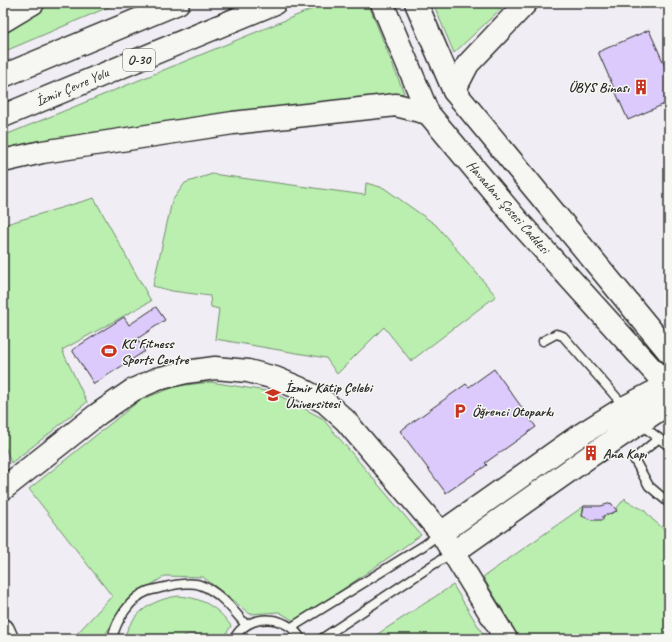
<svg xmlns="http://www.w3.org/2000/svg" width="672" height="642" viewBox="0 0 672 642" font-family="Caveat,sans-serif">
	<style>
		.green { fill: #baefb0; stroke: #728d6e }
		.building { fill: #dbcafb; stroke: #2b2b2b }
		.lines { fill: none; stroke-linecap: round; stroke-linejoin: round }
		.lane-casing { stroke: #2b2b2b; stroke-width: 11 }
		.secondary-casing { stroke: #2b2b2b; stroke-width: 25 }
		.primary-casing { stroke: #2b2b2b; stroke-width: 25 }
		.highway-casing { stroke: #2b2b2b; stroke-width: 25 }
		.lane { stroke: #f6f6f2; stroke-width: 8 }
		.secondary { stroke: #f6f6f2; stroke-width: 22 }
		.primary { stroke: #f6f6f2; stroke-width: 22 }
		.highway { stroke: #f6f6f2; stroke-width: 22 }
		.labels { text-anchor: middle; dominant-baseline: central; stroke-width: 3; stroke-linejoin: round; paint-order: stroke }
		.shield { fill: #f6f6f2; stroke: #686867; stroke-width: 1 }
		.shield-label { font-size: 13px; font-weight: bold; fill: #2b2b2b }
		.street-label { font-size: 14px; fill: #2b2b2b; stroke: #f6f6f2 }
		.poi-label { font-size: 14px; font-weight: bold; fill: #2b2b2b; stroke: #f6f6f2; text-anchor: start }
	</style>
	<rect width="100%" height="100%" fill="#f1edf4"/>
	<filter id="ink" filterUnits="userSpaceOnUse"><feTurbulence type="fractalNoise" baseFrequency=".025" numOctaves="2"/><feDisplacementMap in="SourceGraphic" scale="8" xChannelSelector="R" yChannelSelector="G"/><feConvolveMatrix kernelMatrix="1 2 1 2 8 2 1 2 1" color-interpolation-filters="sRGB"/></filter>
	<g filter="url(#ink)">
		<path class="green" d="M49 3H118L3 52V33Z
			M327 3H368L404 93 73 136 3 152V136Z
			M433 3H507L454 53Z
			M212 174 365 195 366 183 384 188 436 225 496 296 411 361 384 327 337 374 326 358 215 339 219 309 211 307 210 296 172 291 153 286 172 201 185 183Z
			M94 198 151 301 62 350 87 402 50 433 11 463 3 441V225Z
			M211 382 272 392 322 418 421 535 296 622 279 612 250 614 203 577 165 576 130 598 104 636 105 639H72L112 596 29 489 140 400 177 386Z
			M625 498 626 501 644 510 653 520 669 533V639H520L483 577 584 506 582 516 592 520 610 514 616 511V509Z
			M453 585 486 639H370Z
			M179 596C202 598 218 607 231 626L223 639 189 634 176 639H124C131 613 153 599 179 596Z"/>
		<path class="building" d="M649 30 669 75V102L628 120 598 52Z
			M156 307 165 320 137 339 145 351 94 384 72 350 124 317 129 325Z
			M494 369 536 427 485 463 487 465 446 493 400 431 466 384 469 387Z
			M611 503 617 511 603 516V520H592L582 516 584 506H601Z"/>
		<g class="lines">
			<g class="lane-casing">
				<path id="lane" d="M543 341 556 334 563 336 624 406
					M640 424 669 446
					M659 438 634 459 649 486 669 503
					M292 627 423 546 441 533
					M112 639C116 621 130 598 148 591 155 589 162 588 169 586 177 584 193 582 200 585 219 591 234 611 246 625
					M234 639C248 612 287 614 301 639
					M321 639 434 564 452 553"/>
			</g>
			<g class="secondary-casing">
				<path id="secondary" d="M3 489 98 414 133 390 157 379 186 372 215 368 248 371 275 378 299 388 325 402 345 420 441 533 506 639
					M441 533 577 437 625 407 669 384
					M454 552 590 456 669 403
					M3 630 7 639"/>
			</g>
			<g class="primary-casing">
				<path id="primary" d="M382 3 428 113 518 221 669 388
					M416 3 454 91 669 352"/>
			</g>
			<g class="highway-casing">
				<path id="highway" d="M3 21 33 3
					M3 76 178 3
					M454 91 468 64 526 3
					M3 116 275 3
					M3 161 42 152 233 123 396 105 428 113"/>
			</g>
			<use href="#lane" class="lane"/>
			<use href="#secondary" class="secondary"/>
			<use href="#primary" class="primary"/>
			<use href="#highway" class="highway"/>
		</g>
	</g>
	<defs>
		<g id="building-bare" transform="scale(1.2)"><path d="M-4-6H4V6H1V3H-1V6H-4ZM-2.5-4.3h1.7v1.8h-1.7ZM.8-4.3h1.7v1.8H.8ZM-2.5-1h1.7V.8h-1.7ZM.8-1h1.7V.8H.8Z" fill="#c8321e" stroke="#f6f6f2" stroke-width="2.5" paint-order="stroke"/></g>
		<g id="stadium-bare" transform="scale(1.2)"><path d="M0-5a6.5 5 0 1 0 0 10a6.5 5 0 1 0 0-10ZM-3.5-1.8h7v3.6h-7Z" fill="#c8321e" stroke="#f6f6f2" stroke-width="2.5" paint-order="stroke"/></g>
		<g id="university-bare" transform="scale(1.2)"><path d="M0-5L7-2L0 1L-7-2ZM-4 1L0 2.5L4 1V4Q0 6-4 4Z" fill="#c8321e" stroke="#f6f6f2" stroke-width="2.5" paint-order="stroke"/></g>
		<g id="parking-bare" transform="scale(1.2)"><path d="M-3.5-5.5H1a3.5 3.5 0 0 1 0 7H-1V5.5H-3.5ZM-1-3.4V-.6H.8a1.4 1.4 0 0 0 0-2.8Z" fill="#c8321e" stroke="#f6f6f2" stroke-width="2.5" paint-order="stroke"/></g>
	</defs>
	<g fill-rule="evenodd">
		<use href="#building-bare" x="641" y="87"/>
		<use href="#stadium-bare" x="109" y="351"/>
		<use href="#university-bare" x="273" y="395"/>
		<use href="#parking-bare" x="460" y="411"/>
		<use href="#building-bare" x="591" y="453"/>
	</g>
	<g class="labels">
		<rect class="shield" x="123" y="49" width="32" height="22" rx="3"/>
		<g class="shield-label">
			<text x="139" y="60">O-30</text>
		</g>
		<g class="street-label">
			<text transform="translate(72 87) rotate(-23)">İzmir Çevre Yolu</text>
			<text transform="translate(508 207) rotate(49)">Havaalanı Şosesi Caddesi</text>
		</g>
		<g class="poi-label">
			<text x="629" y="87" text-anchor="end">ÜBYS Binası</text>
			<text x="121" y="343">KC Fitness<tspan x="121" dy="16">Sports Centre</tspan></text>
			<text x="285" y="387">İzmir Kâtip Çelebi<tspan x="285" dy="16">Üniversitesi</tspan></text>
			<text x="472" y="411">Öğrenci Otoparkı</text>
			<text x="603" y="453">Ana Kapı</text>
		</g>
	</g>
	<rect width="672" height="642" fill="none" stroke="#f6f6f2" stroke-width="16"/>
	<rect x="8" y="8" width="656" height="626" fill="none" stroke="#2b2b2b" stroke-width="1.5" filter="url(#ink)"/>
</svg>
